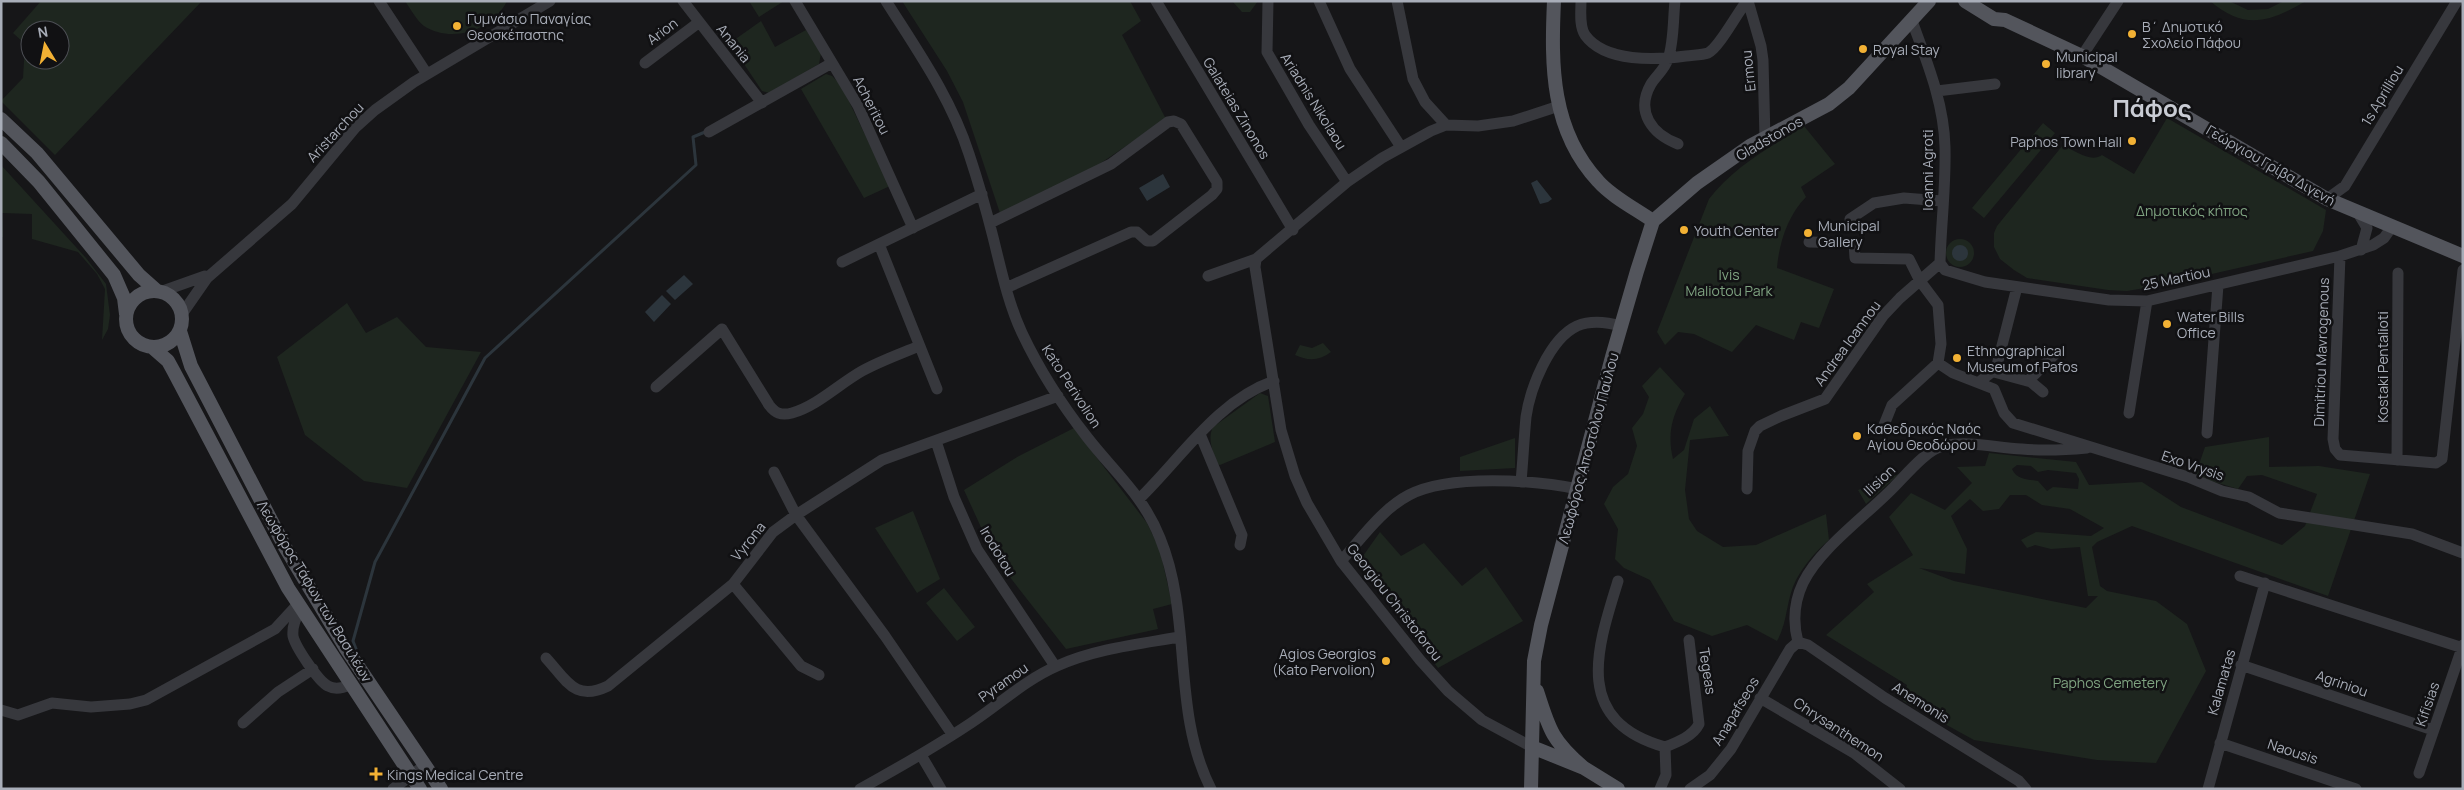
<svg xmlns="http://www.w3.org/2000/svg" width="2464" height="790" viewBox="0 0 2464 790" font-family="Manrope,sans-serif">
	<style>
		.green { fill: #1e261f; fill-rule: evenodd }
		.water { fill: #2c353c }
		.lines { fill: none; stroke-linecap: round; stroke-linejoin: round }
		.stream { stroke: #2c353c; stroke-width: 3 }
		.minor { stroke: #37383d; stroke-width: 11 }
		.major { stroke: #53555c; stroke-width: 14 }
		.poi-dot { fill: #f2b134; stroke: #111113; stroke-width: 2 }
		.labels { text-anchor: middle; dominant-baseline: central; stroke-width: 5; stroke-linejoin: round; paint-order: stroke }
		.poi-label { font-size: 14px; fill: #a8adb8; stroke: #111113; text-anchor: start }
		.street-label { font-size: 14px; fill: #a8adb8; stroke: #111113 }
		.park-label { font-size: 14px; fill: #7fa381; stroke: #111113 }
		.town-label { font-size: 24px; font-weight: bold; fill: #c9ccd4; stroke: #111113 }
	</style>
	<rect width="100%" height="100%" fill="#161618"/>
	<path class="green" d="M41 1H202L55 155 1 101 23 78 25 44 13 33ZM30 30H60V60H30Z
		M405 1H507C493 30 452 44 424 26 417 21 410 8 405 1Z
		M749 1H784L759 17Z
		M902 1H1130L1141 21 1122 35 1166 119 1098 165 1001 216 963 102 947 71Z
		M1232 1H1258L1250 12H1242Z
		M2210 1H2229L2248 10 2268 9 2284 1H2306C2270 22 2245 31 2210 1Z
		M761 21 775 47 806 30 821 53 819 64 769 93 762 91 730 43Z
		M826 74 832 76 841 85 890 186 864 198 801 89Z
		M2167 118 2326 210 2323 231 2313 251 2163 285 2127 291 2108 290 2027 278 2014 270 2000 259 1994 247V233L1997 226 2063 145C2075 151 2091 163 2102 155L2134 174Z
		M2043 123 2055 133 1984 218 1972 208Z
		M1804 126 1835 164 1801 187 1806 197C1788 215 1779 243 1777 268L1834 289 1819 328 1801 322 1794 340 1756 325 1732 352 1694 334 1678 332 1665 345 1657 332 1709 199C1733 167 1770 147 1804 126Z
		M1 165 86 258 106 284 110 315 108 329 102 340 105 289 97 274 78 252 32 239V214L2 213 3 237H1Z
		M1946 253a14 14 0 1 1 28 0a14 14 0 1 1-28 0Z
		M347 303 366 333 397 317 426 347 481 352 407 488 364 481 305 435 277 357Z
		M1323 343 1331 352C1319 361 1308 361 1295 355L1300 345 1312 348Z
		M1660 367 1685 394C1672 415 1667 434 1673 459L1684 450 1694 419 1710 406 1729 436 1690 440 1685 490 1689 519 1697 531 1723 547 1756 545 1826 514 1829 540C1816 551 1804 565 1796 580 1786 599 1788 622 1777 641L1747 625 1712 636 1674 621 1650 580 1624 568 1615 559 1618 529 1604 504 1613 487 1628 474 1637 446 1632 428 1643 414 1649 397 1642 386Z
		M1260 393 1268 396 1275 442 1220 465 1217 464C1213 451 1207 439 1213 427Z
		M1074 428 1147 523 1160 550 1172 604 1153 609 1158 629 1066 649 995 558 964 490 1019 456Z
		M2269 437V467L2319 466 2370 474 2328 596 2132 526 2097 542 2092 547 2100 586 2107 591 2156 601 2187 624 2206 671 2156 763 2097 760 1974 740 1903 701 1907 685 1826 635 1874 592 1867 584 1913 555 1889 517 1911 493 1945 510 1972 483 1957 467 1985 466 1989 453 2076 462 2089 485 2142 482 2181 507 2282 545 2305 526 2317 494 2262 475 2247 476 2238 489 2195 476 2205 447ZM2017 465 2031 466 2038 472 2048 470 2076 473 2079 479 2078 489 2053 487 2047 491 2038 481C2027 479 2017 480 2012 469ZM2010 495H2026L2042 505 2070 509 2104 528 2091 536 2036 532 2021 540 2027 548 2035 545 2051 549 2080 547 2088 596H2098L2086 608 1954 581 1919 568 1965 574 1967 549 1951 516 1970 499 1983 511 1999 509Z
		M1515 438V468L1460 471V457Z
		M1899 474 1866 504 1858 490Z
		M913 511 940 579 917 593 875 528Z
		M1380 532 1401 556 1424 543 1462 586 1486 567 1523 621 1438 668 1358 563Z
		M944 588 975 627 957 641 926 603Z"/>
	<path class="water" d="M1163 174 1170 187 1147 201 1139 188Z
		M1537 180 1552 199 1548 202 1540 204 1531 183Z
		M1952 253a8 8 0 1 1 16 0a8 8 0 1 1-16 0Z
		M684 275 693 284 675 300 666 291Z
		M662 295 671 304 654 322 645 312Z"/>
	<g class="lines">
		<path class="stream" d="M358 654 353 641 375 562 485 358 696 165 693 137 705 132"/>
		<path class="minor" d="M379 1 427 74
			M683 1 762 103
			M795 1 858 106 913 228
			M886 1C917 50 951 98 969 154 978 181 986 209 993 237 1001 269 1008 303 1022 333 1039 369 1062 405 1087 437 1114 472 1143 495 1160 538 1193 618 1171 711 1211 789
			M1156 1 1293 230
			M1268 1 1267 52 1309 125 1347 182
			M1319 1 1350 69 1401 147
			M1397 1 1413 79 1425 102 1446 125
			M1581 1C1581 11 1579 26 1585 35 1605 63 1657 60 1686 56 1693 55 1702 55 1708 53 1719 48 1737 13 1747 1
			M1675 1C1673 19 1674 42 1668 59 1665 69 1656 76 1651 84 1635 112 1652 134 1678 144
			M1748 1 1761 46 1763 60 1765 139
			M1912 21C1927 62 1944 103 1945 147 1946 186 1941 225 1940 263
			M2082 56 2118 1
			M645 63 698 23
			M1937 91 1995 84
			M709 132 832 63
			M2327 199 2345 186 2457 1
			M2358 213 2367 228 2361 250
			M1850 219 1874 203 1904 198 1942 201
			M990 223 1111 164 1168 122 1174 121 1181 124 1217 182V189L1212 195 1153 241H1147L1137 232H1131L1006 288
			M1809 242 1854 243 1855 258 1909 259 1920 281 1938 305 1941 344 1938 363 1892 405 1884 425
			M879 244 937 389
			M2340 256 2333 439 2335 449 2340 455 2436 463 2442 459 2463 270
			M1256 259 1255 267 1281 430 1295 476 1307 503 1341 561 1420 660 1448 691 1482 720 1532 747
			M842 262 982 194
			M1940 263 1945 270 1985 282 2109 300 2147 301 2340 256 2373 245 2384 238 2391 228
			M1208 276 1256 259 1347 182 1382 158 1431 131 1446 125 1478 126 1513 121 1559 106
			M160 292 205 276
			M182 314 207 278 292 204 355 128 375 110 414 82 550 1
			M1938 363 1953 373 1994 389 2004 413 2013 423 2188 477 2222 491 2249 497 2279 513 2412 534 2463 553
			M1994 372 2031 382 2043 392
			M2028 381 2055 354
			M1979 382 1996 369 2017 287
			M656 387 722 329 769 405C775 413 781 416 792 413 817 406 839 384 862 371 880 361 900 354 919 346
			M2129 413 2147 301
			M2207 433 2218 285
			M1200 434 1242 535 1240 545
			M936 441 954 497 977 549 1055 666
			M2397 460 2398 273
			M774 472 796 515 885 636 952 734
			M1521 482C1523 460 1524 438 1526 417 1530 389 1549 339 1577 326 1591 320 1607 322 1621 326
			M1747 489 1748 451 1755 431 1760 426 1781 416 1825 399 1883 316 1900 298 1940 263
			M1140 498C1182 457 1217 401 1274 381
			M1341 561C1361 539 1382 509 1409 495 1449 474 1535 480 1578 489
			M2240 576 2463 648
			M1618 581C1596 651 1573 721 1665 747
			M733 584 801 666 819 675
			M300 610C296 618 292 626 293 636 295 646 318 681 328 686 335 690 343 688 350 685
			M1798 642C1793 623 1794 602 1803 583 1820 548 1867 515 1894 487 1906 475 1926 450 1943 446 1969 440 1996 448 2022 449 2044 451 2065 450 2087 448
			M1798 642 1808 645 1885 698 2019 781 2026 789
			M546 658C567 681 575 702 608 686L733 584 773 532 796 515 882 460 1058 396
			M2241 665 2433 730
			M1760 698 1854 753 1900 789
			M1 710 18 715 52 703 91 707 130 704 146 700 275 629 298 604
			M243 723 278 692 313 669
			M2220 743 2356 789
			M1665 747C1678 742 1693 736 1699 724L1689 640
			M921 755 941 789
			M2419 773 2463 645
			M393 789 425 765
			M860 789C898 768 935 747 971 723 1000 704 1025 680 1057 666 1094 649 1139 644 1179 637
			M1660 789 1666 775 1665 747
			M1690 789 1710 775 1731 749 1790 649 1798 642
			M2208 789 2265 583"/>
		<path class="major" d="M1554 1C1551 66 1551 130 1598 181 1612 197 1636 209 1653 221
			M1965 1 1994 19 2005 20 2082 56 2327 199 2463 256
			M1 119 37 153 139 275 157 291
			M1 143 39 182 114 275 124 298 126 314
			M126 319a28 28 0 1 1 56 0a28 28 0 1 1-56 0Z
			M180 331 191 366 285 547 345 647 441 789
			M152 347 168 361 174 372 288 588 420 789
			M1537 691C1549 729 1552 741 1584 768
			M1532 747 1584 768 1618 789
			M1531 789 1534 661 1541 625 1612 357 1637 271 1653 221 1697 183 1750 146 1829 104 1849 88 1929 1"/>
	</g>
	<g class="poi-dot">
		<circle cx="457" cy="26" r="5"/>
		<circle cx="2132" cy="34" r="5"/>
		<circle cx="1863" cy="49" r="5"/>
		<circle cx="2046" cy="64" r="5"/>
		<circle cx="2132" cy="141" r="5"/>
		<circle cx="1684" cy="230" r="5"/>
		<circle cx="1808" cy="233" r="5"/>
		<circle cx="2167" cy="324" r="5"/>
		<circle cx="1957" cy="358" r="5"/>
		<circle cx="1857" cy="436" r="5"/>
		<circle cx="1386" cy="661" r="5"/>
		<path d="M373.5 766.5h5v5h5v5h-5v5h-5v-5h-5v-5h5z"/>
	</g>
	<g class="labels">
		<g class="poi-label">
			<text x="467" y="18">Γυμνάσιο Παναγίας<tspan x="467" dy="16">Θεοσκέπαστης</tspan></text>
			<text x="2142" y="26">Β΄ Δημοτικό<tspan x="2142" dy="16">Σχολείο Πάφου</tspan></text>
			<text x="1873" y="49">Royal Stay</text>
			<text x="2056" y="56">Municipal<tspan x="2056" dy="16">library</tspan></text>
			<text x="2122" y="141" text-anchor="end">Paphos Town Hall</text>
			<text x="1818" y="225">Municipal<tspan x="1818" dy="16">Gallery</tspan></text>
			<text x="1694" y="230">Youth Center</text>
			<text x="2177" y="316">Water Bills<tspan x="2177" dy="16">Office</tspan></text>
			<text x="1967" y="350">Ethnographical<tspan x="1967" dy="16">Museum of Pafos</tspan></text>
			<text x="1867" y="428">Καθεδρικός Ναός<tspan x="1867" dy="16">Αγίου Θεοδώρου</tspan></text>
			<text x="1376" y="653" text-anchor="end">Agios Georgios<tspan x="1376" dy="16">(Kato Pervolion)</tspan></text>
			<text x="387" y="774">Kings Medical Centre</text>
		</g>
		<g class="street-label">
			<text transform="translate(662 31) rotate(-37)">Arion</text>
			<text transform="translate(734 43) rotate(51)">Anania</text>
			<text transform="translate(1748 71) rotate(-96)">Ermou</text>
			<text transform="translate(2382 95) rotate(-59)">1s Aprilliou</text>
			<text transform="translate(1314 101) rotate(58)">Ariadnis Nikolaou</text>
			<text transform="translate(872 105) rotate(63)">Acheritou</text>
			<text transform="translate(1237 108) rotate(59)">Galateias Zinonos</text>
			<text transform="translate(335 132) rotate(-47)">Aristarchou</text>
			<text transform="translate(1769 138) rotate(-30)">Gladstonos</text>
			<text transform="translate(2271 165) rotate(30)">Γεώργιου Γρίβα Διγενή</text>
			<text transform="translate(1927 170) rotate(-90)">Ioanni Agroti</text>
			<text transform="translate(2176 278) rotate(-12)">25 Martiou</text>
			<text transform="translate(1847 343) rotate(-54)">Andrea Ioannou</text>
			<text transform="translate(2321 352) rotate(-88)">Dimitriou Mavrogenous</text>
			<text transform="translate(2382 367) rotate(-90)">Kostaki Pentalioti</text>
			<text transform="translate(1072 386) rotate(57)">Kato Perivolion</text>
			<text transform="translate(1588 448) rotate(-75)">Λεωφόρος Αποστόλου Παύλου</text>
			<text transform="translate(2193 465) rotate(19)">Exo Vrysis</text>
			<text transform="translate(1879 480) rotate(-44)">Ilision</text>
			<text transform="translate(748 541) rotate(-51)">Vyrona</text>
			<text transform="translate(998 551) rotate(59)">Irodotou</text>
			<text transform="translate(315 591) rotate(59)">Λεωφόρος Τάφων των Βασιλέων</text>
			<text transform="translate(1395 602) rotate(52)">Georgiou Christoforou</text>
			<text transform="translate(1708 671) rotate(81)">Tegeas</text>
			<text transform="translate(1003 682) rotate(-35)">Pyramou</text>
			<text transform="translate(2221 682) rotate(-74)">Kalamatas</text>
			<text transform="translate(2342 683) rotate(19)">Agriniou</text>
			<text transform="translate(1921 702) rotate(32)">Anemonis</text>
			<text transform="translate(2427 704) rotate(-71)">Kifisias</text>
			<text transform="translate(1735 711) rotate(-59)">Anapafseos</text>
			<text transform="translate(1839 729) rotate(33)">Chrysanthemon</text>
			<text transform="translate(2293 751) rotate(18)">Naousis</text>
		</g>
		<g class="park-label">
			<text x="2192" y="210">Δημοτικός κήπος</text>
			<text x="1729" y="274">Ivis<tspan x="1729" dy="16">Maliotou Park</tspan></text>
			<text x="2110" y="682">Paphos Cemetery</text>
		</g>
		<g class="town-label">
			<text x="2152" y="107">Πάφος</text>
		</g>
	</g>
	<rect width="2464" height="790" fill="none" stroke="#a8adb8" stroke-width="5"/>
	<g transform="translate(45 45) rotate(350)"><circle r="24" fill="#111113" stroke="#4d4f55"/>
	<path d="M0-4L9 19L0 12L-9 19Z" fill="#f2b134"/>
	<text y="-8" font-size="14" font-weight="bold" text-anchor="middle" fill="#a8adb8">N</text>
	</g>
</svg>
